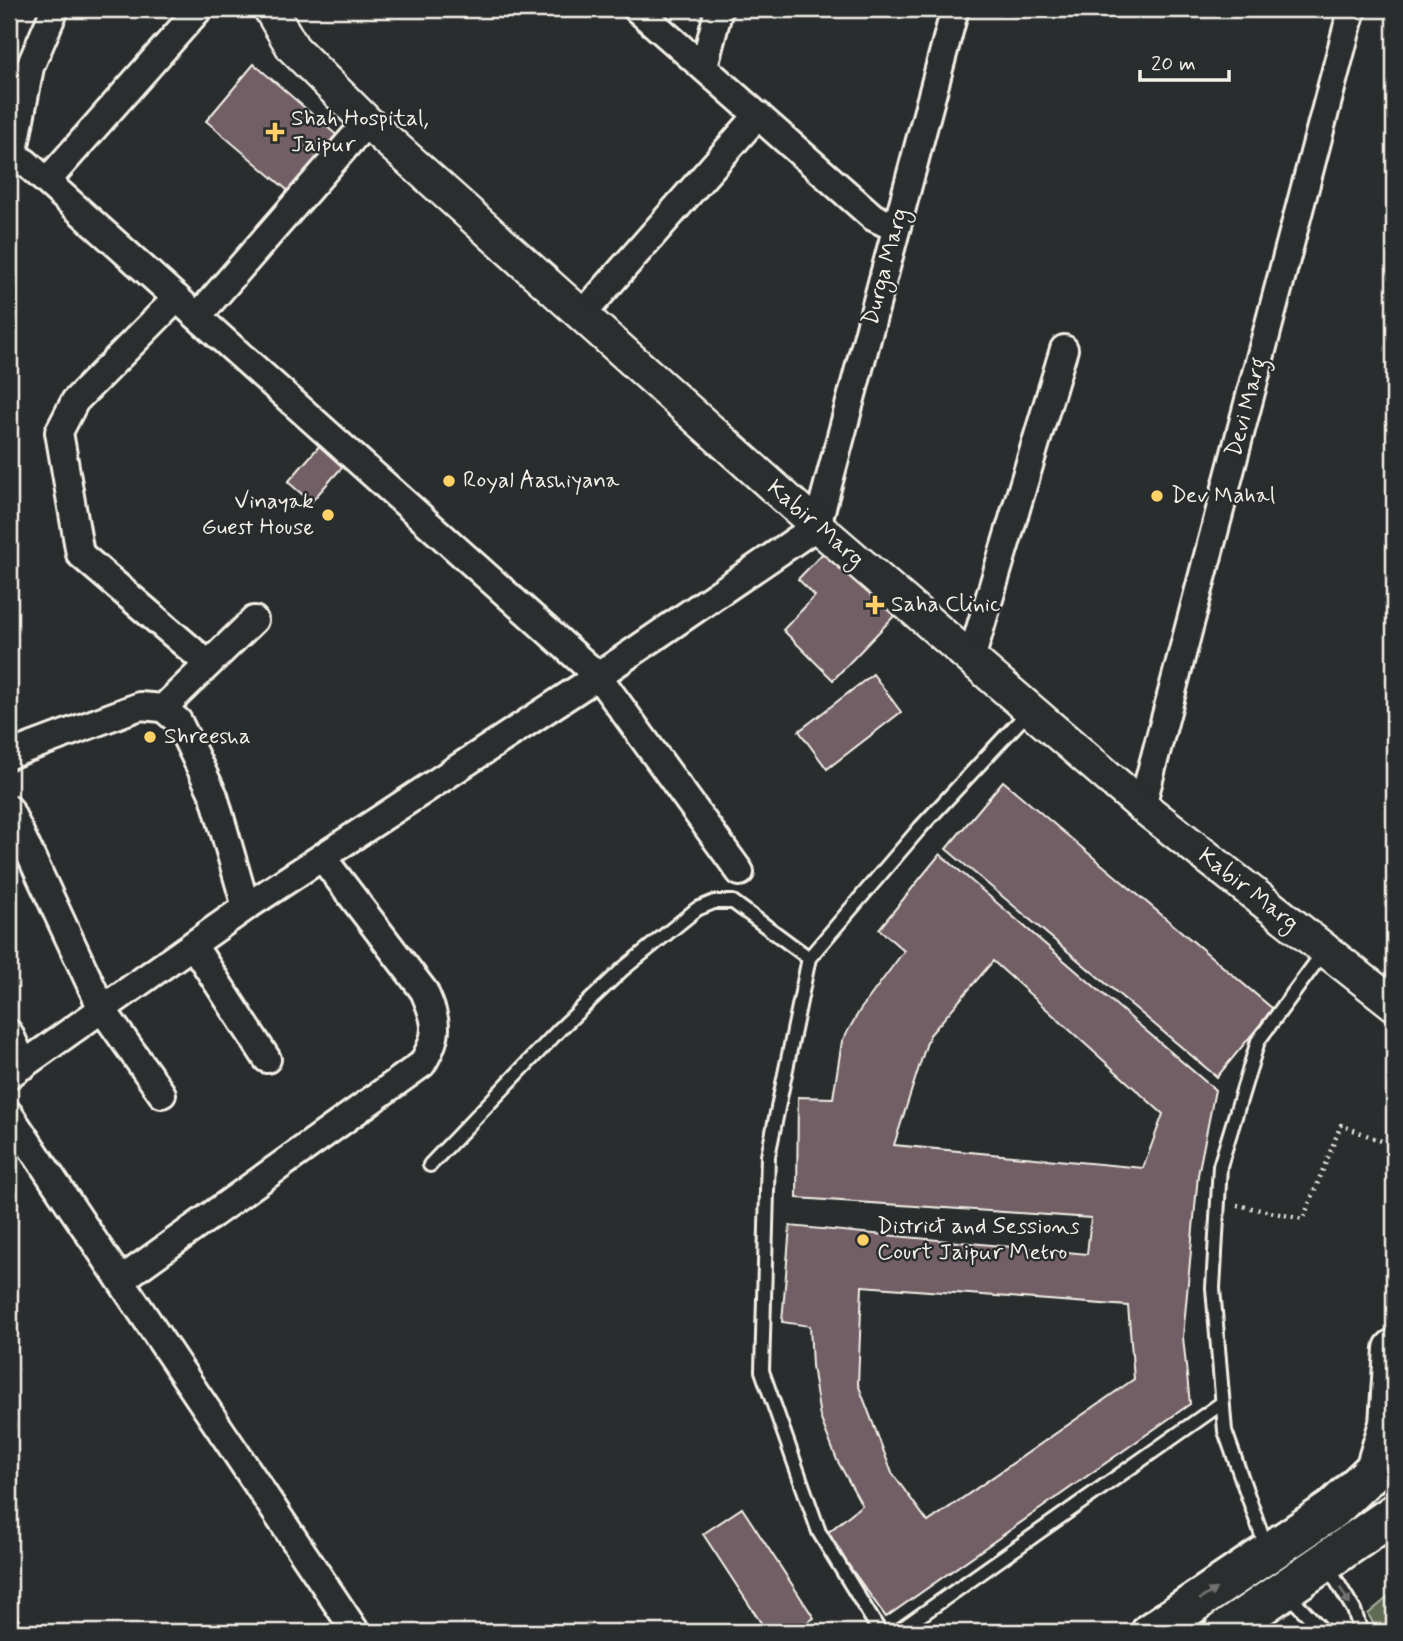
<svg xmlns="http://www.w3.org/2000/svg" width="1403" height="1641" viewBox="0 0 1403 1641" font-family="Mynerve,sans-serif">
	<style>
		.green { fill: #616c53; stroke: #aaae9e; stroke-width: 2 }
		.building { fill: #725f66; stroke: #f4f1e8; stroke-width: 2; fill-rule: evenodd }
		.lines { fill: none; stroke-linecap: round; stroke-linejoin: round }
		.service-casing { stroke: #f4f1e8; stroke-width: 18 }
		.minor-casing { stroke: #f4f1e8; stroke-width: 32 }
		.tertiary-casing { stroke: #f4f1e8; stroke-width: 37 }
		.primary-casing { stroke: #f4f1e8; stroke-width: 44 }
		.path { stroke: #f4f1e8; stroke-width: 4.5; stroke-dasharray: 2 5; stroke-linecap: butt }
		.service { stroke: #2a2d2e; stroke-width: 12 }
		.minor { stroke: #2a2d2e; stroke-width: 26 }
		.tertiary { stroke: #2a2d2e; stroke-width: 32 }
		.primary { stroke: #2a2d2e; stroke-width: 38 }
		.oneway { fill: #71726f }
		.poi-dot { fill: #ffd166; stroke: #2a2d2e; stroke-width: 2.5 }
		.labels { text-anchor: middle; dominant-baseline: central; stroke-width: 5; stroke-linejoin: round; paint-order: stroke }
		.poi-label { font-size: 23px; fill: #f4f1e8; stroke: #2a2d2e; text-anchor: start }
		.street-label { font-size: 23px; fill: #f4f1e8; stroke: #2a2d2e }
	</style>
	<rect width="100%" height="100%" fill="#2a2d2e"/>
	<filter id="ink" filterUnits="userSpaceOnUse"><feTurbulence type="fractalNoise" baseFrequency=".0143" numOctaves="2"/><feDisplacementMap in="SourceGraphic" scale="14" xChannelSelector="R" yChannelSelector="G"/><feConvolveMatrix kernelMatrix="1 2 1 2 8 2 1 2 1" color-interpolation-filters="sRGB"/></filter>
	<g filter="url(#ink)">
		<path class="green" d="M1394 1592V1632H1378L1368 1614Z"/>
		<path class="building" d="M254 64 340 138 292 194 206 121Z
			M321 444 344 465 311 502 288 482Z
			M828 548 897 613 833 680 783 630 815 596 798 579Z
			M873 674 901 712 827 769 799 731Z
			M1003 781 1273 1009 1217 1077 946 849Z
			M940 854 1215 1090 1198 1175 1183 1337 1190 1404 886 1617 826 1534 862 1505 837 1460 820 1417 812 1366 810 1326 782 1322 790 1226 1087 1254 1091 1218 797 1198 798 1097 833 1098 842 1041 860 1010 904 951 879 929ZM993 961 1163 1114 1143 1168 894 1145 929 1036ZM862 1286 1128 1306 1134 1379 928 1522 892 1473 858 1384Z
			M742 1508 814 1618 793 1632H767L703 1534Z"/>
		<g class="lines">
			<g class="service-casing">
				<path id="service" d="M430 1165 561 1028 623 969 697 909 714 902H733L809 958
					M1266 1547 1225 1431 1213 1288 1220 1166 1258 1041 1325 950
					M1327 1565 1354 1610 1361 1632
					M1286 1592 1324 1632
					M9 1620 17 1632
					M880 1632 819 1532 762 1371 768 1156 809 958 920 828 1030 710
					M897 1632 1222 1403"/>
			</g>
			<g class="minor-casing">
				<path id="minor" d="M637 9 873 217 896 228
					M704 66 719 9
					M9 153 25 162 598 676 740 872
					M13 156 30 67 55 9
					M47 181 199 9
					M177 298 75 401 59 432 80 554 208 664
					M582 315 758 115
					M198 316 367 122
					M971 659 1064 349
					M163 708 254 620
					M9 755 140 706 163 708 178 721 214 796 246 907
					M1142 806 1352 9
					M9 809 102 1009 162 1094
					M193 945 267 1059
					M9 1033 24 1065
					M9 1075 246 907 598 676 817 526 955 9
					M9 1114 356 1632
					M121 1280 422 1064C440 1034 438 1023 424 991L322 857"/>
			</g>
			<g class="tertiary-casing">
				<path id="tertiary" d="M270 9 293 48 367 122 817 526 1142 806 1394 1004"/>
			</g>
			<g class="primary-casing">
				<path id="primary" d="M1151 1632 1333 1509 1375 1469 1389 1424 1394 1349
					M1223 1632 1394 1514"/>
			</g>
			<path class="path" d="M1237 1205 1303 1219 1341 1125 1394 1146"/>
			<use href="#service" class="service"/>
			<use href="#minor" class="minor"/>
			<use href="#tertiary" class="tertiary"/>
			<use href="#primary" class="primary"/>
		</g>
		<defs><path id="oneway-solid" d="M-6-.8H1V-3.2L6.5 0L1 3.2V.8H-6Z" transform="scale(1.75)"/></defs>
		<g class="oneway">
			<use href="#oneway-solid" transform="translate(1208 1594) rotate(-34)"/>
			<use href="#oneway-solid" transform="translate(1345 1596) rotate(60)"/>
		</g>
	</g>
	<g class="poi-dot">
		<path d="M271.5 121.5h7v7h7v7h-7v7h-7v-7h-7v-7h7z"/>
		<circle cx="449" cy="481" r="7"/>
		<circle cx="1157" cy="496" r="7"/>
		<circle cx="328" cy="515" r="7"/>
		<path d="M871.5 594.5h7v7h7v7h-7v7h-7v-7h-7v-7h7z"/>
		<circle cx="150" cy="737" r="7"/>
		<circle cx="863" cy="1240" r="7"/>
	</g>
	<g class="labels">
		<g class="poi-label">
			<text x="291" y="119">Shah Hospital,<tspan x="291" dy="26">Jaipur</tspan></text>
			<text x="463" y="481">Royal Aashiyana</text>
			<text x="1171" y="496">Dev Mahal</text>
			<text x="314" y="502" text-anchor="end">Vinayak<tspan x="314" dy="26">Guest House</tspan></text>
			<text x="891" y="605">Saha Clinic</text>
			<text x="164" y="737">Shreesha</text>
			<text x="877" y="1227">District and Sessions<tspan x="877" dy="26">Court Jaipur Metro</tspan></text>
		</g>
		<g class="street-label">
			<text transform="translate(886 267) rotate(-75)">Durga Marg</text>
			<text transform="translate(1247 407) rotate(-75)">Devi Marg</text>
			<text transform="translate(815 524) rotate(41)">Kabir Marg</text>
			<text transform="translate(1248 890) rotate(38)">Kabir Marg</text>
		</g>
	</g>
	<rect width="1403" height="1641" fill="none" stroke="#2a2d2e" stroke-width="35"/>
	<rect x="18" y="18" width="1368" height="1606" fill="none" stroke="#f4f1e8" stroke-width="2.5" filter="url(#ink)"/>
	<path d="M1140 70v10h89v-10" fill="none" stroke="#f4f1e8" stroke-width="3.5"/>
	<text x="1151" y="70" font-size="21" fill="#f4f1e8" stroke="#2a2d2e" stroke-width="5" paint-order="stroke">20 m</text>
</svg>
